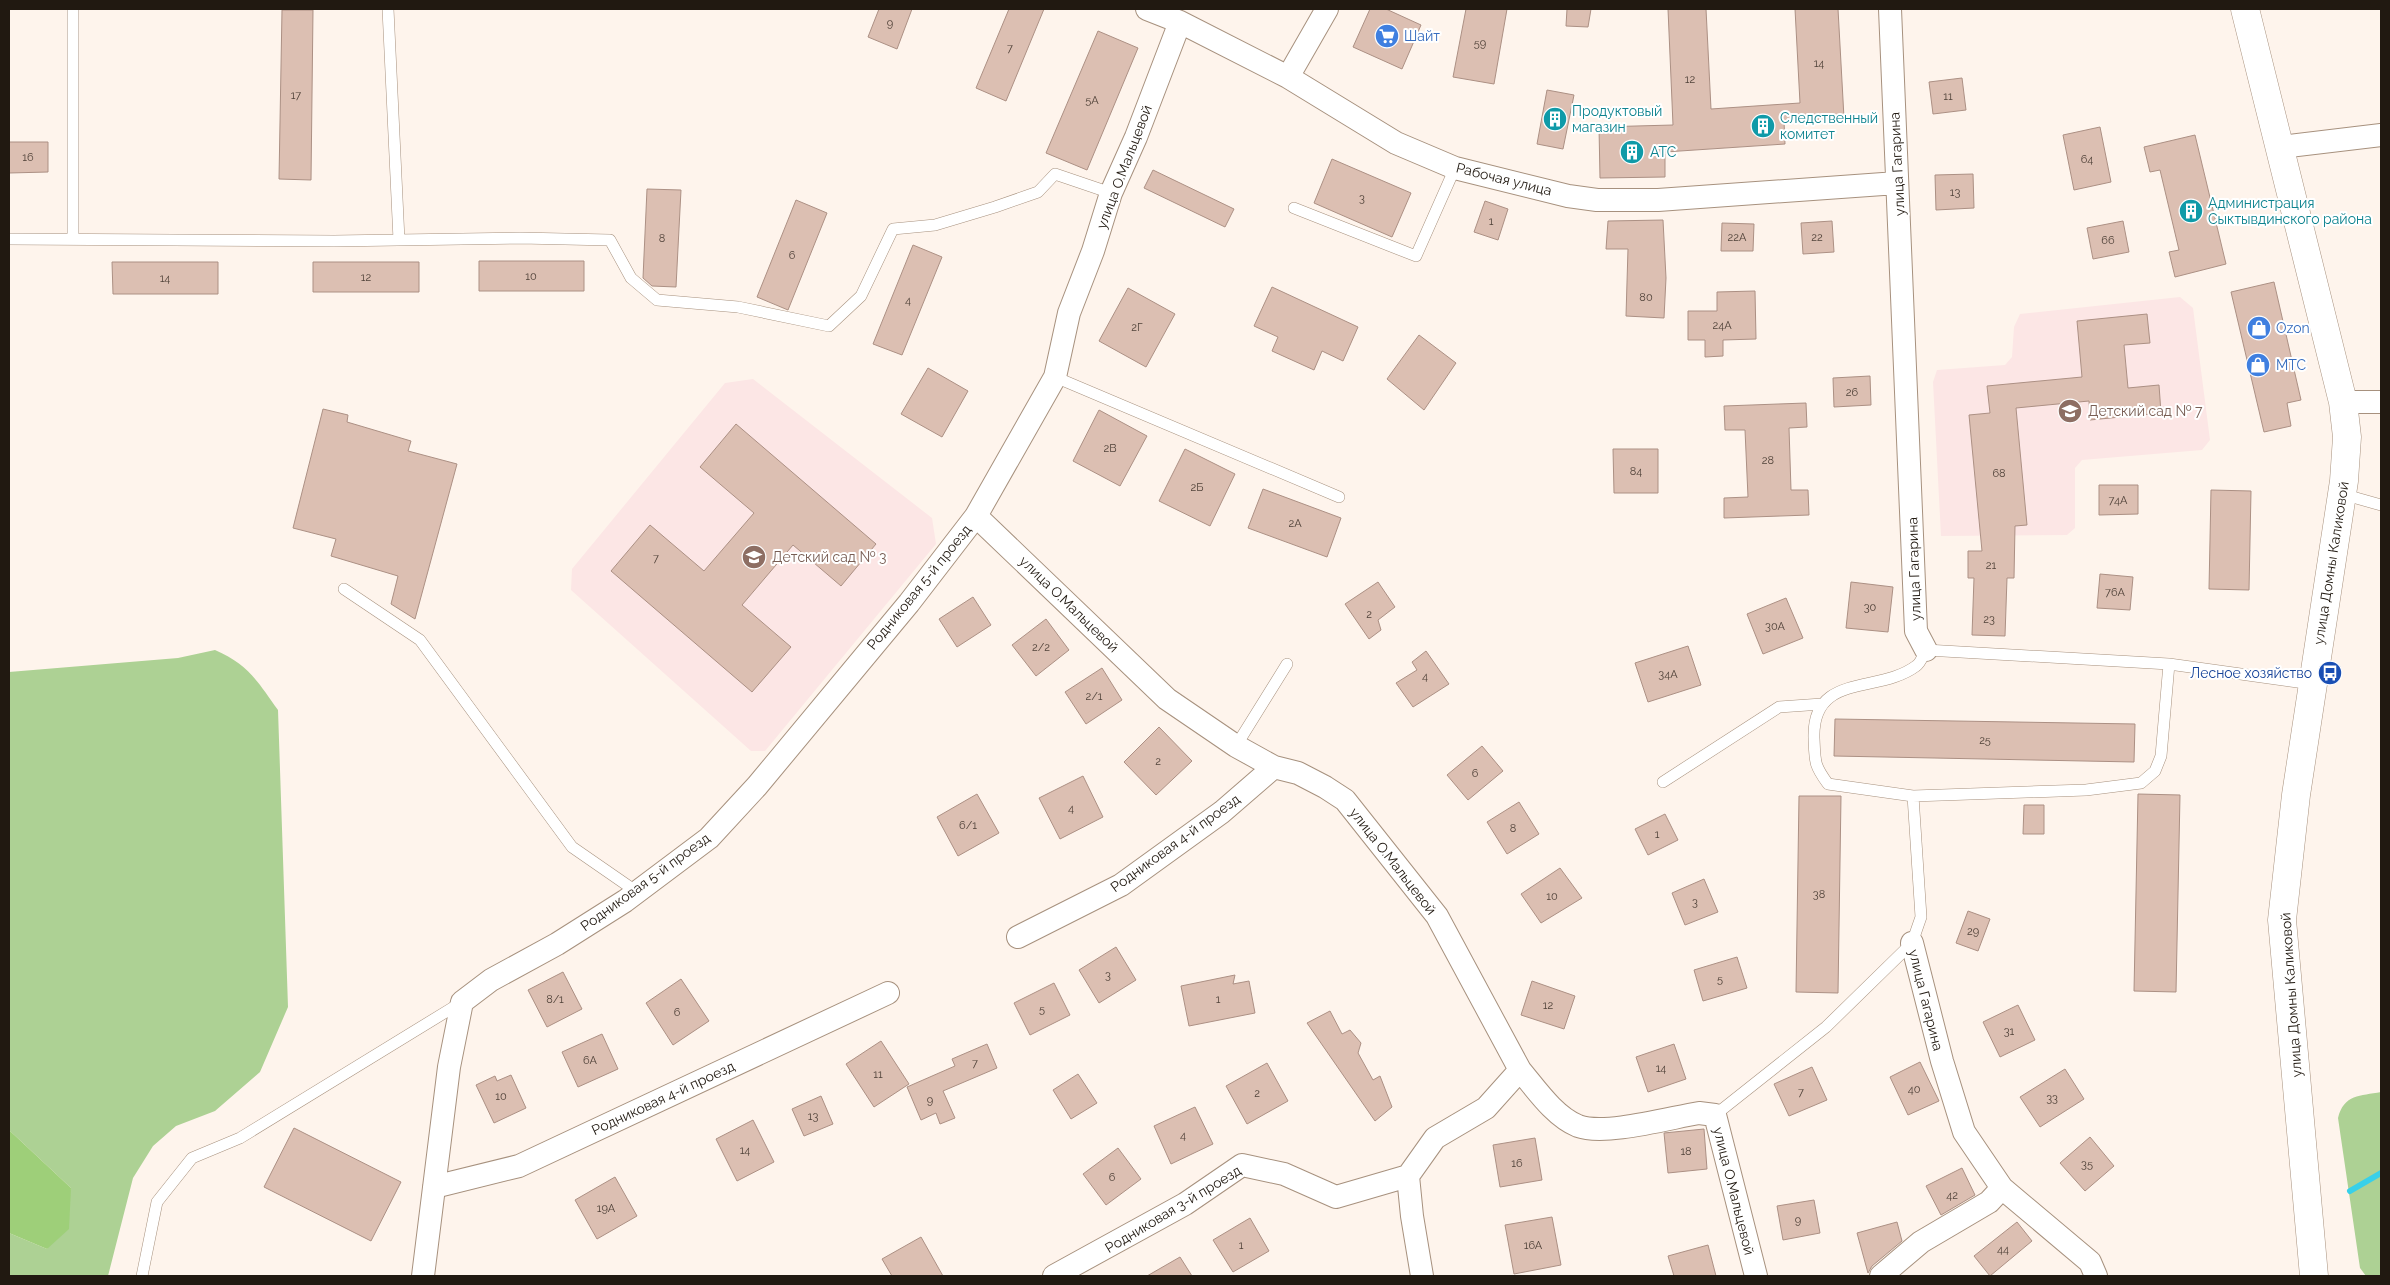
<svg xmlns="http://www.w3.org/2000/svg" width="2390" height="1285" viewBox="0 0 2390 1285" font-family="Raleway,sans-serif">
	<style>
		.education { fill: #fce6e5 }
		.green { fill: #add194 }
		.forest { fill: #9ecf79 }
		.lines { fill: none; stroke-linecap: round; stroke-linejoin: round }
		.stream { stroke: #38d0e9; stroke-width: 6 }
		.building { fill: #dcbfb2; stroke: #ac9084 }
		.service-casing { stroke: #a7917e; stroke-width: 12 }
		.minor-casing { stroke: #a7917e; stroke-width: 24 }
		.secondary-casing { stroke: #a7917e; stroke-width: 29 }
		.service { stroke: #fff; stroke-width: 11 }
		.minor { stroke: #fff; stroke-width: 22 }
		.secondary { stroke: #fff; stroke-width: 28 }
		.labels { text-anchor: middle; dominant-baseline: central; stroke-width: 4; stroke-linejoin: round; paint-order: stroke }
		.number-label { font-size: 11px; fill: #504239 }
		.shop-label { font-size: 14px; fill: #366cbe; stroke: #fff; text-anchor: start }
		.culture-label { font-size: 14px; fill: #0d838f; stroke: #fff; text-anchor: start }
		.street-label { font-size: 14px; fill: #211911; stroke: #fff }
		.education-label { font-size: 14px; fill: #785e54; stroke: #fff; text-anchor: start }
		.transit-label { font-size: 14px; fill: #164399; stroke: #fff; text-anchor: end }
	</style>
	<rect width="100%" height="100%" fill="#fef4ec"/>
	<path class="education" d="M2180 297 2193 308 2210 440 2202 450 2082 460 2075 468V528L2067 535 1941 536 1933 382 1937 370 2005 365 2012 357 2014 327 2020 314Z
		M753 379 932 518 936 544 765 751H751L571 590 572 569 725 383Z"/>
	<path class="green" d="M215 650C248 664 258 682 278 710L288 1007 260 1072 215 1111 176 1126 153 1146 133 1178 108 1276H9V1233L47 1249 71 1188 9 1130V672L178 658Z
		M2381 1092V1276H2366L2360 1268 2338 1118C2344 1094 2360 1096 2381 1092Z"/>
	<path class="forest" d="M9 1130 71 1188 69 1229 47 1249 9 1233Z"/>
	<g class="lines">
		<path class="stream" d="M2350 1191 2381 1173"/>
	</g>
	<path class="building" d="M879 9H912L897 49 868 37Z
		M1009 9H1044L1006 101 976 88Z
		M1370 9H1386L1421 25 1402 69 1353 47Z
		M1466 9H1507L1494 84 1453 77Z
		M1567 9H1591L1588 27 1566 26Z
		M1668 9H1706L1711 109 1800 103 1795 9H1838L1844 118 1784 121 1785 144 1665 152V177L1600 178 1599 127 1673 125Z
		M282 10H313L311 180 279 179Z
		M1098 31 1138 48 1087 170 1046 153Z
		M1962 78 1966 110 1933 114 1929 82Z
		M1547 90 1574 95 1563 149 1537 144Z
		M2100 127 2111 182 2074 190 2063 135Z
		M2195 135 2226 264 2175 277 2169 252 2179 250 2160 170 2150 172 2144 147Z
		M9 142H48V172L9 173Z
		M1332 159 1411 193 1392 237 1314 203Z
		M1153 170 1234 209 1225 227 1144 188Z
		M1973 174 1974 208 1936 210 1935 175Z
		M647 189 681 190 676 287 652 286 643 278Z
		M796 200 827 213 788 310 757 297Z
		M1485 201 1508 209 1498 240 1474 232Z
		M1663 220 1666 278 1664 318 1626 316 1628 249H1606L1608 221Z
		M1832 221 1834 252 1803 254 1801 223Z
		M2123 221 2129 252 2093 259 2087 228Z
		M1722 223 1754 224 1753 251H1721Z
		M913 245 942 257 902 355 873 344Z
		M479 261H584V291H479Z
		M112 262H218V294H113Z
		M313 262H419V292H313Z
		M2274 282 2301 400 2287 403 2291 426 2264 432 2231 292Z
		M1272 287 1358 327 1343 361 1322 351 1314 370 1272 351 1278 337 1254 326Z
		M1128 288 1175 314 1146 367 1099 341Z
		M1755 291 1756 339 1723 340V356L1705 357V340H1688V311H1717V292Z
		M2147 314 2150 343 2124 345 2128 388 2159 385 2161 413 2090 420 2089 401 2016 408 2027 525 2015 526 2014 578H2007L2005 636 1972 635 1974 578H1968V551H1982L1969 415 1990 413 1987 386 2082 377 2077 321Z
		M1419 335 1456 363 1424 410 1387 379Z
		M928 368 968 391 942 437 901 414Z
		M1870 376 1871 405 1834 407 1833 378Z
		M1806 403 1807 427 1789 428 1791 490H1808L1809 515 1724 518V498L1748 497 1745 430H1725L1724 406Z
		M323 409 348 415 347 422 411 441 408 451 457 464 415 619 391 604 398 576 331 556 336 539 293 528Z
		M1099 410 1147 436 1120 486 1073 461Z
		M736 424 876 544 841 586 793 545 742 605 791 647 752 692 611 571 650 525 704 571 754 513 700 467Z
		M1185 449 1235 474 1210 526 1159 501Z
		M1613 449H1658V493H1614Z
		M2099 485H2138V514L2099 515Z
		M1263 489 1341 518 1327 557 1248 528Z
		M2211 490 2251 491 2249 590 2209 589Z
		M2100 574 2133 577 2130 610 2097 608Z
		M1378 582 1395 607 1378 620 1381 630 1369 639 1345 604Z
		M1851 582 1893 587 1888 632 1846 628Z
		M973 597 991 625 957 647 939 619Z
		M1786 598 1803 638 1763 654 1747 614Z
		M1046 619 1069 650 1036 676 1012 645Z
		M1688 646 1701 685 1648 702 1635 663Z
		M1426 651 1449 684 1413 707 1396 683 1417 670 1412 662Z
		M1102 668 1122 700 1086 724 1065 692Z
		M1835 719 2135 724 2134 762 1834 756Z
		M1159 727 1192 761 1156 795 1124 762Z
		M1482 746 1503 771 1468 800 1447 775Z
		M1083 776 1103 817 1060 839 1039 798Z
		M977 794 999 833 958 856 937 817Z
		M2138 794 2180 795 2176 992 2134 991Z
		M1799 796H1841L1838 993 1796 992Z
		M1519 802 1539 834 1507 854 1487 822Z
		M2024 805H2044V834H2023Z
		M1665 814 1678 840 1648 855 1635 829Z
		M1560 868 1582 898 1541 923 1521 894Z
		M1704 879 1718 912 1685 925 1672 893Z
		M1968 911 1990 919 1978 951 1956 943Z
		M1116 947 1136 980 1099 1003 1079 970Z
		M1737 957 1747 988 1703 1001 1694 970Z
		M563 972 582 1009 547 1027 528 990Z
		M1235 975 1233 984 1249 981 1255 1013 1189 1026 1181 986Z
		M681 979 709 1021 673 1045 646 1003Z
		M1532 981 1575 996 1564 1029 1521 1015Z
		M1054 983 1070 1015 1030 1035 1014 1003Z
		M2018 1005 2035 1040 2000 1057 1983 1022Z
		M1330 1011 1342 1034 1350 1030 1361 1043 1358 1053 1373 1080 1380 1076 1392 1107 1375 1121 1307 1023Z
		M602 1034 618 1069 578 1087 562 1052Z
		M881 1041 909 1084 874 1107 846 1064Z
		M987 1044 997 1068 943 1091 955 1118 940 1124 936 1113 921 1120 907 1087 955 1066 952 1059Z
		M1674 1044 1686 1079 1648 1092 1636 1057Z
		M1920 1062 1939 1101 1908 1115 1890 1077Z
		M1267 1063 1288 1101 1247 1124 1226 1086Z
		M1812 1067 1827 1100 1789 1116 1774 1084Z
		M2065 1069 2084 1099 2040 1127 2020 1097Z
		M1078 1074 1097 1103 1071 1119 1053 1090Z
		M511 1075 526 1108 494 1123 476 1085 495 1076 497 1081Z
		M821 1096 833 1124 804 1136 792 1109Z
		M1195 1107 1213 1144 1171 1164 1154 1126Z
		M753 1120 774 1162 737 1181 716 1139Z
		M294 1128 401 1182 371 1241 264 1187Z
		M1704 1129 1707 1169 1668 1173 1664 1133Z
		M2090 1137 2114 1166 2085 1191 2060 1163Z
		M1535 1138 1542 1180 1500 1187 1493 1145Z
		M1118 1148 1141 1179 1106 1205 1083 1174Z
		M1962 1168 1975 1195 1941 1215 1926 1186Z
		M615 1177 637 1216 597 1239 575 1200Z
		M1814 1200 1820 1233 1783 1240 1777 1206Z
		M1552 1217 1561 1265 1514 1274 1505 1225Z
		M1250 1218 1269 1251 1233 1272 1213 1240Z
		M1897 1222 1902 1241 1872 1266 1868 1273 1857 1233Z
		M2017 1222 2032 1241 1990 1276 1974 1256Z
		M921 1237 943 1276H892L882 1259Z
		M1708 1245 1716 1276H1674L1668 1256Z
		M1180 1257 1192 1276H1147Z"/>
	<g class="lines">
		<g class="service-casing">
			<path id="service" d="M388 9 399 240
				M1294 208 1416 256 1455 168
				M9 239 334 241 520 238 610 240 631 278 657 300 738 307 829 326 861 296 893 229 935 225 995 207 1038 192 1055 174 1111 193
				M73 239V9
				M1055 377 1339 497
				M2342 494 2381 505
				M344 589 420 640 572 847 637 892
				M2169 664 2161 756 2155 771 2141 783 2086 790 1913 796 1828 784C1814 765 1815 762 1814 738 1812 672 1879 694 1916 666 1921 663 1923 655 1926 650L2169 664 2312 684
				M1236 746 1287 664
				M1663 782 1779 707 1822 704
				M1715 1115 1826 1027 1912 943 1921 917 1913 796
				M142 1276 157 1202 192 1158 240 1138 462 1002"/>
		</g>
		<g class="minor-casing">
			<path id="minor" d="M1147 9 1180 22 1288 77 1396 143 1455 168 1568 196 1597 200H1658L1897 183
				M1890 9 1916 631 1926 650
				M1288 77 1327 9
				M2281 147 2381 135
				M2343 402H2381
				M976 516 1167 699 1236 746 1274 767 1298 773 1325 787 1345 800 1437 916 1520 1070 1486 1108 1435 1138 1408 1176 1412 1216 1422 1276
				M1018 937 1121 885 1222 812 1274 767
				M1912 943 1942 1061 1964 1132 2002 1188 2090 1262 2096 1276
				M1520 1070C1536 1089 1554 1116 1578 1126 1605 1136 1669 1118 1699 1113L1715 1115 1756 1276
				M434 1187 519 1166 888 993
				M423 1276 449 1067 462 1002 491 980 557 944 625 901 709 838 757 786 909 603 976 516 1055 377 1069 313 1093 251 1111 193 1136 137 1180 22
				M1054 1276 1185 1204 1242 1165 1284 1174 1336 1197 1408 1176
				M1881 1276 1921 1242 1989 1202 2002 1188"/>
		</g>
		<g class="secondary-casing">
			<path id="secondary" d="M2245 9 2343 402 2347 437 2344 481 2296 795 2282 920 2314 1276"/>
		</g>
		<use href="#service" class="service"/>
		<use href="#minor" class="minor"/>
		<use href="#secondary" class="secondary"/>
	</g>
	<defs>
		<g id="supermarket-disc" transform="scale(1.25)"><circle r="9.5" fill="#3f7fe0" stroke="#fff"/><path d="M-6-5.5h2.5l.6 2H6L4.5 2H-2.5L-4.4-4H-6ZM-1.5 3.2a1.3 1.3 0 1 0 .1 0ZM3 3.2a1.3 1.3 0 1 0 .1 0Z" fill="#fff"/></g>
		<g id="building-disc" transform="scale(1.25)"><circle r="9.5" fill="#0f9aa8" stroke="#fff"/><path d="M-4-6H4V6H1V3H-1V6H-4ZM-2.5-4.3h1.7v1.8h-1.7ZM.8-4.3h1.7v1.8H.8ZM-2.5-1h1.7V.8h-1.7ZM.8-1h1.7V.8H.8Z" fill="#fff"/></g>
		<g id="shop-disc" transform="scale(1.25)"><circle r="9.5" fill="#3f7fe0" stroke="#fff"/><path d="M-5-2.5h2.3a2.7 3.5 0 0 1 5.4 0H5L5.5 6h-11ZM-1.5-2.5h3a1.5 2.3 0 0 0-3 0Z" fill="#fff"/></g>
		<g id="school-disc" transform="scale(1.25)"><circle r="9.5" fill="#8d6e63" stroke="#fff"/><path d="M0-5L7-2L0 1L-7-2ZM-4 1L0 2.5L4 1V4Q0 6-4 4Z" fill="#fff"/></g>
		<g id="bus-disc" transform="scale(1.25)"><circle r="9.5" fill="#1a4fb4" stroke="#fff"/><path d="M-5-6H5V4H4V6H2V4H-2V6H-4V4H-5ZM-3.5-4V0h7V-4ZM-3.5 1.2v1.5H-2V1.2ZM2 1.2v1.5H3.5V1.2Z" fill="#fff"/></g>
	</defs>
	<g fill-rule="evenodd">
		<use href="#supermarket-disc" x="1387" y="36"/>
		<use href="#building-disc" x="1555" y="119"/>
		<use href="#building-disc" x="1763" y="126"/>
		<use href="#building-disc" x="1632" y="152"/>
		<use href="#building-disc" x="2191" y="211"/>
		<use href="#shop-disc" x="2259" y="328"/>
		<use href="#shop-disc" x="2258" y="365"/>
		<use href="#school-disc" x="2070" y="411"/>
		<use href="#school-disc" x="754" y="557"/>
		<use href="#bus-disc" x="2330" y="673"/>
	</g>
	<g class="labels">
		<g class="number-label">
			<text x="890" y="23">9</text>
			<text x="1480" y="43">59</text>
			<text x="1010" y="48">7</text>
			<text x="1819" y="63">14</text>
			<text x="1690" y="79">12</text>
			<text x="296" y="95">17</text>
			<text x="1948" y="96">11</text>
			<text x="1092" y="100">5А</text>
			<text x="28" y="157">16</text>
			<text x="2087" y="159">64</text>
			<text x="1955" y="192">13</text>
			<text x="1362" y="198">3</text>
			<text x="1491" y="221">1</text>
			<text x="1737" y="237">22А</text>
			<text x="1817" y="237">22</text>
			<text x="662" y="238">8</text>
			<text x="2108" y="240">66</text>
			<text x="792" y="255">6</text>
			<text x="531" y="276">10</text>
			<text x="366" y="277">12</text>
			<text x="165" y="278">14</text>
			<text x="1646" y="297">80</text>
			<text x="908" y="300">4</text>
			<text x="1722" y="325">24А</text>
			<text x="1137" y="327">2Г</text>
			<text x="1852" y="392">26</text>
			<text x="1110" y="448">2В</text>
			<text x="1768" y="460">28</text>
			<text x="1636" y="471">84</text>
			<text x="1999" y="473">68</text>
			<text x="1197" y="487">2Б</text>
			<text x="2118" y="500">74А</text>
			<text x="1295" y="523">2А</text>
			<text x="656" y="558">7</text>
			<text x="1991" y="565">21</text>
			<text x="2115" y="592">76А</text>
			<text x="1870" y="607">30</text>
			<text x="1369" y="614">2</text>
			<text x="1989" y="619">23</text>
			<text x="1775" y="626">30А</text>
			<text x="1041" y="647">2/2</text>
			<text x="1668" y="674">34А</text>
			<text x="1425" y="676">4</text>
			<text x="1094" y="696">2/1</text>
			<text x="1985" y="740">25</text>
			<text x="1158" y="761">2</text>
			<text x="1475" y="773">6</text>
			<text x="1071" y="808">4</text>
			<text x="968" y="825">6/1</text>
			<text x="1513" y="828">8</text>
			<text x="1657" y="834">1</text>
			<text x="1819" y="894">38</text>
			<text x="1552" y="896">10</text>
			<text x="1695" y="902">3</text>
			<text x="1973" y="931">29</text>
			<text x="1108" y="975">3</text>
			<text x="1720" y="979">5</text>
			<text x="555" y="999">8/1</text>
			<text x="1218" y="999">1</text>
			<text x="1548" y="1005">12</text>
			<text x="1042" y="1009">5</text>
			<text x="677" y="1012">6</text>
			<text x="2009" y="1031">31</text>
			<text x="590" y="1060">6А</text>
			<text x="975" y="1063">7</text>
			<text x="1661" y="1068">14</text>
			<text x="878" y="1074">11</text>
			<text x="1914" y="1089">40</text>
			<text x="1801" y="1092">7</text>
			<text x="1257" y="1093">2</text>
			<text x="501" y="1096">10</text>
			<text x="2052" y="1098">33</text>
			<text x="930" y="1100">9</text>
			<text x="813" y="1116">13</text>
			<text x="1183" y="1135">4</text>
			<text x="745" y="1150">14</text>
			<text x="1686" y="1151">18</text>
			<text x="1517" y="1163">16</text>
			<text x="2087" y="1164">35</text>
			<text x="1112" y="1177">6</text>
			<text x="1952" y="1195">42</text>
			<text x="606" y="1208">19А</text>
			<text x="1798" y="1220">9</text>
			<text x="1241" y="1245">1</text>
			<text x="1533" y="1245">16А</text>
			<text x="2003" y="1249">44</text>
		</g>
		<g class="shop-label">
			<text x="1404" y="36">Шайт</text>
			<text x="2276" y="328">Ozon</text>
			<text x="2276" y="365">МТС</text>
		</g>
		<g class="culture-label">
			<text x="1572" y="111">Продуктовый<tspan x="1572" dy="16">магазин</tspan></text>
			<text x="1780" y="118">Следственный<tspan x="1780" dy="16">комитет</tspan></text>
			<text x="1650" y="152">АТС</text>
			<text x="2208" y="203">Администрация<tspan x="2208" dy="16">Сыктывдинского района</tspan></text>
		</g>
		<g class="street-label">
			<text transform="translate(1897 164) rotate(-93)">улица Гагарина</text>
			<text transform="translate(1124 167) rotate(-69)">улица О.Мальцевой</text>
			<text transform="translate(1504 179) rotate(14)">Рабочая улица</text>
			<text transform="translate(2331 563) rotate(-81)">улица Домны Каликовой</text>
			<text transform="translate(1914 569) rotate(-92)">улица Гагарина</text>
			<text transform="translate(919 587) rotate(-51)">Родниковая 5-й проезд</text>
			<text transform="translate(1069 604) rotate(44)">улица О.Мальцевой</text>
			<text transform="translate(1175 843) rotate(-36)">Родниковая 4-й проезд</text>
			<text transform="translate(1393 861) rotate(52)">улица О.Мальцевой</text>
			<text transform="translate(645 882) rotate(-36)">Родниковая 5-й проезд</text>
			<text transform="translate(2291 995) rotate(-94)">улица Домны Каликовой</text>
			<text transform="translate(1926 1000) rotate(76)">улица Гагарина</text>
			<text transform="translate(663 1098) rotate(-25)">Родниковая 4-й проезд</text>
			<text transform="translate(1734 1191) rotate(76)">улица О.Мальцевой</text>
			<text transform="translate(1173 1209) rotate(-31)">Родниковая 3-й проезд</text>
		</g>
		<g class="education-label">
			<text x="2088" y="411">Детский сад № 7</text>
			<text x="772" y="557">Детский сад № 3</text>
		</g>
		<g class="transit-label">
			<text x="2312" y="673">Лесное хозяйство</text>
		</g>
	</g>
	<rect width="2390" height="1285" fill="none" stroke="#211911" stroke-width="20"/>
</svg>
